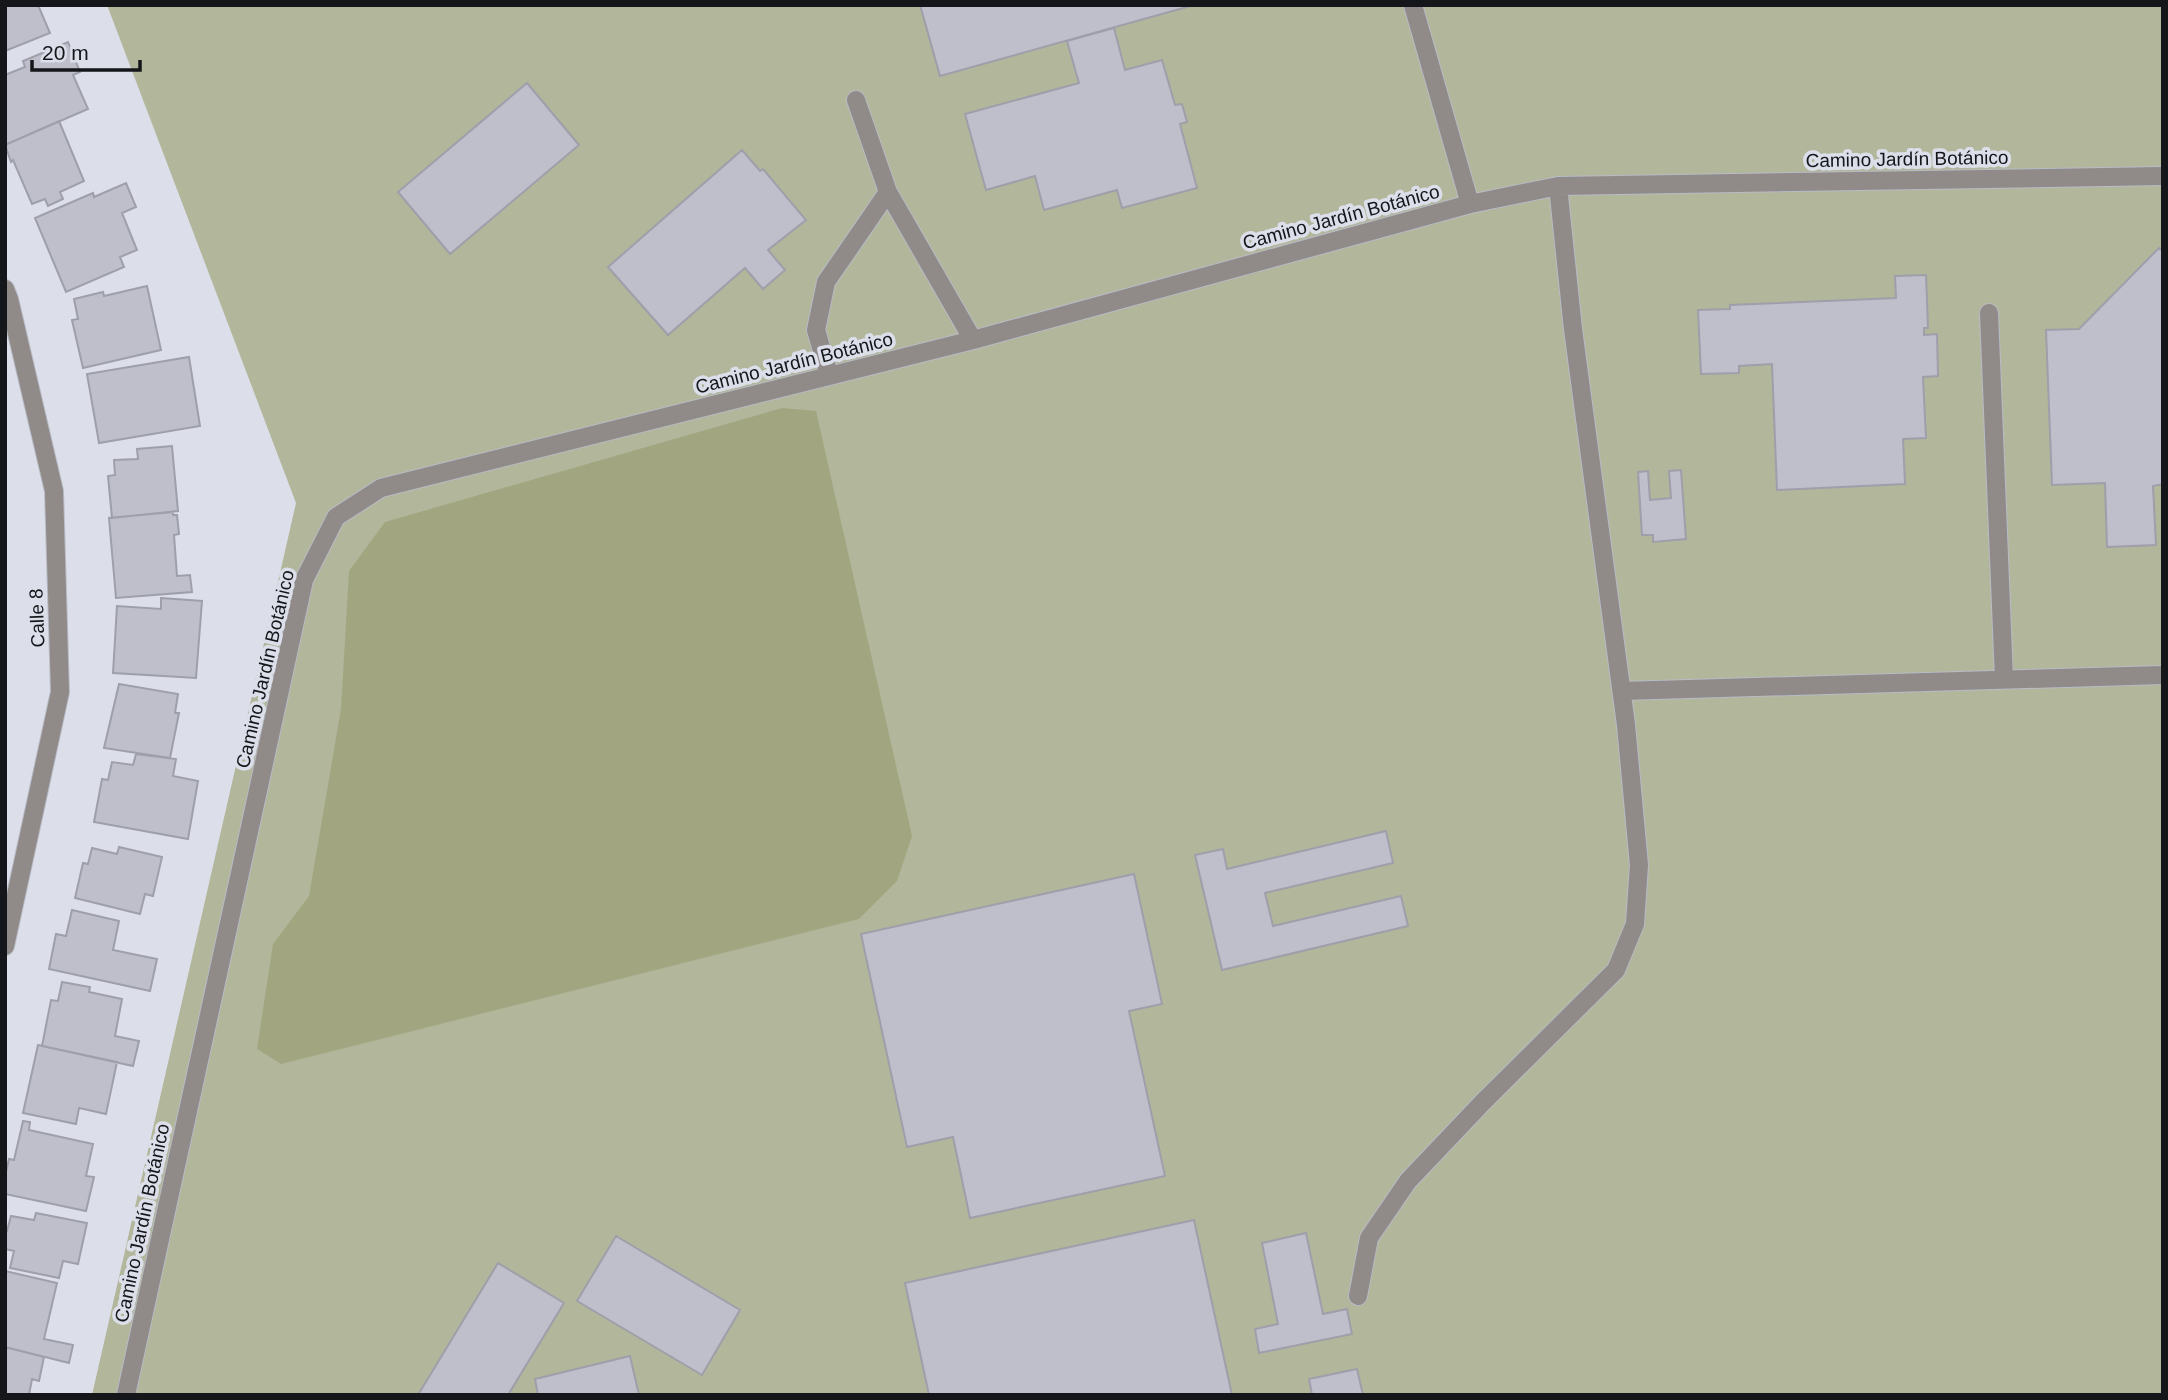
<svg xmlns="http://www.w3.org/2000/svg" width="2168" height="1400" viewBox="0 0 2168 1400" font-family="Arial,sans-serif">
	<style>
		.green { fill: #b2b69b }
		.forest { fill: #a1a681 }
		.building { fill: #bebfca; stroke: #9e9faa; stroke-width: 2 }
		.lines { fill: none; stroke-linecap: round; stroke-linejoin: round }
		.minor-casing { stroke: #b8bbc5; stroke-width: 20 }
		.minor { stroke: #908a89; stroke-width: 18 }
		.labels { text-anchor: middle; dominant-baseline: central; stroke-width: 7; stroke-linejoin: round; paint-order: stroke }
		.street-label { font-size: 19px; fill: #15161a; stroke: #dcdfea }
	</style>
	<rect width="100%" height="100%" fill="#dcdfea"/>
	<path class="green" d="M107 5H2163V1395H92L296 503Z"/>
	<path class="forest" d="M782 408 816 411 912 836 897 881 859 919 281 1064 257 1049 273 944 309 896 341 709 349 571 385 522Z"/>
	<path class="building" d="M5 5H38L50 33 5 51Z
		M920 5H1194L940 76Z
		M1114 28 1125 70 1162 60 1175 105 1182 104 1187 122 1180 124 1197 188 1122 208 1117 190 1044 210 1035 176 986 190 965 114 1079 83 1067 41Z
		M68 42 80 72 73 75 88 109 5 145V75L25 67 23 61Z
		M527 83 579 145 450 254 398 192Z
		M59 121 84 181 60 192 63 199 48 206 45 199 32 204 13 160 11 162 5 145Z
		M742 150 760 171 763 169 806 220 768 250 785 270 763 289 745 268 668 335 608 267Z
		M126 183 136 207 122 213 137 250 120 257 124 267 66 292 35 218 93 193 94 197Z
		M2159 248 2163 251V484L2153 486 2156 545 2107 547 2105 483 2052 485 2046 330 2079 329Z
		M1926 275 1928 328H1924V335L1937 334 1938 376 1923 377 1926 438 1903 439 1905 484 1777 490 1772 364 1739 366V373L1701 374 1698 310 1730 309V305L1896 298 1895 276Z
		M147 286 161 350 83 368 72 320 78 319 74 299 103 292 104 296Z
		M189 357 200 426 99 443 87 374Z
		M172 446 178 511 112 518 108 476 115 475 114 460 138 459 137 449Z
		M1681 470 1686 539 1653 542V535H1642L1638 472 1648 471 1650 500 1671 498 1669 471Z
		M173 512V515H177L179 534 174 535 177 576 190 575 192 592 116 598 109 518Z
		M161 598 202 601 196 678 113 673 117 606 161 609Z
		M119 684 178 694 175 713H179L170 758 104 748Z
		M136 754 176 759 173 776 198 781 188 839 94 822 102 779 108 780 112 762 133 765Z
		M1386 831 1393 863 1265 893 1273 926 1401 896 1408 926 1222 970 1195 855 1223 849 1227 869Z
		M119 847 162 857 153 896 145 894 140 914 75 898 83 863 88 864 92 848 117 854Z
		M1134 874 1162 1004 1129 1011 1165 1176 970 1218 953 1137 907 1147 861 934Z
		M72 910 119 921 113 950 157 959 150 991 49 969 56 934 66 936Z
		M62 982 90 987 89 992 122 999 115 1036 139 1041 133 1066 42 1046 51 1000 58 1001Z
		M38 1045 117 1062 106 1114 79 1108 76 1124 23 1113Z
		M23 1121 30 1122 29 1130 93 1144 86 1176 94 1177 86 1211 5 1194V1176L9 1159 14 1160Z
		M36 1213 87 1223 78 1264 63 1261 59 1278 10 1268 14 1251 5 1249V1230L7 1231 11 1216 34 1220Z
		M1194 1220 1232 1395H929L905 1283Z
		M1306 1233 1323 1314 1347 1309 1352 1334 1259 1353 1255 1329 1278 1324 1262 1243Z
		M616 1236 740 1310 702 1375 577 1301Z
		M498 1263 564 1303 508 1395H418Z
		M5 1271 57 1283 44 1339 73 1345 69 1363 5 1347Z
		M5 1347 44 1357 39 1381 32 1379 29 1395H5Z
		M630 1356 639 1395H538L535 1379Z
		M1357 1369 1363 1395H1312L1309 1379Z"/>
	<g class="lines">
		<g class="minor-casing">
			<path id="minor" d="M1413 5 1470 204
				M888 192 973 340
				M5 289 9 299 54 491 60 692 5 946
				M1989 313 2004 679
				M829 375 816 330 826 282 888 192 856 100
				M1622 691 2163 675
				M1358 1296 1369 1238 1408 1181 1483 1102 1616 970 1635 924 1639 865 1626 725 1573 329 1558 186
				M126 1395 304 580 336 517 381 488 973 340 1470 204 1558 186 2163 176"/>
		</g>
		<use href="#minor" class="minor"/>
	</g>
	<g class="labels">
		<g class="street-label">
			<text transform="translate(1907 159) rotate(-1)">Camino Jardín Botánico</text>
			<text transform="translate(1341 217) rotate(-15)">Camino Jardín Botánico</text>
			<text transform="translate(794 363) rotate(-14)">Camino Jardín Botánico</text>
			<text transform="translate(37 618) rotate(-92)">Calle 8</text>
			<text transform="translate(265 669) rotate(-77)">Camino Jardín Botánico</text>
			<text transform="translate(142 1223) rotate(-78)">Camino Jardín Botánico</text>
		</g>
	</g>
	<rect width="2168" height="1400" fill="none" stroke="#15161a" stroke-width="14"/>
	<path d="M32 60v10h108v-10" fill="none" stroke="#15161a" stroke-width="3.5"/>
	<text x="42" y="60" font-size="21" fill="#15161a" stroke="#dcdfea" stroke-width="5" paint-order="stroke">20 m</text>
</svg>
